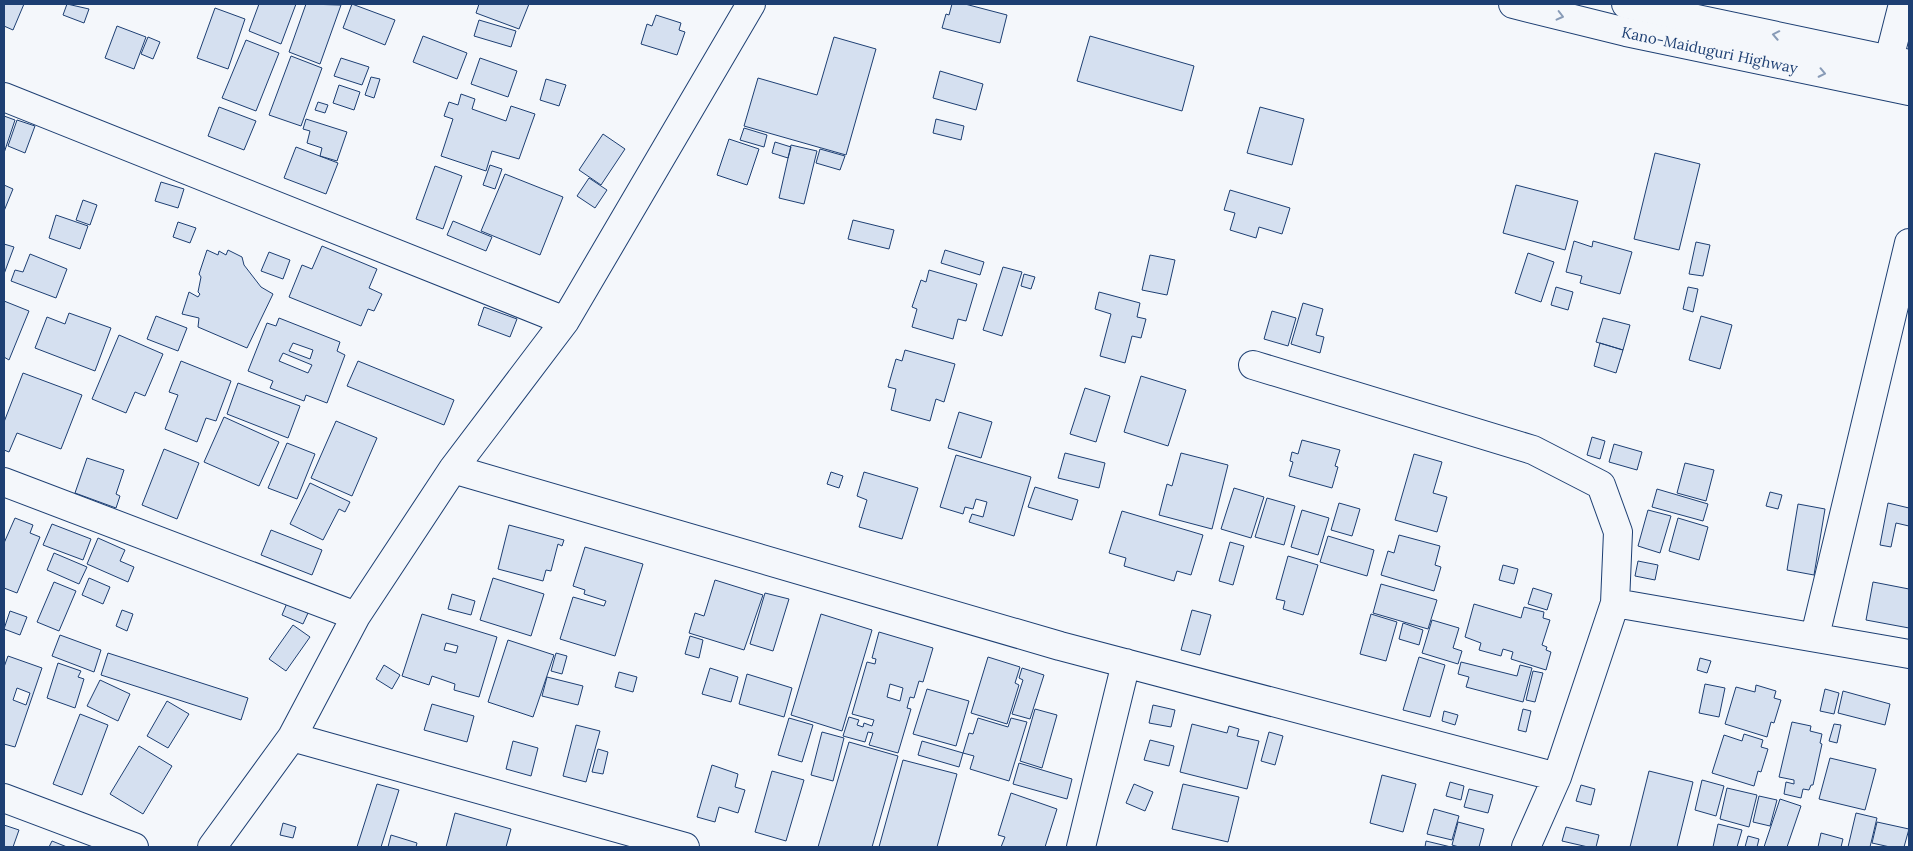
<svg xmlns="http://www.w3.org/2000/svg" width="1913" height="851" viewBox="0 0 1913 851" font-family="Lora,serif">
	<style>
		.building { fill: #d5e0f0; stroke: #1d3f73; fill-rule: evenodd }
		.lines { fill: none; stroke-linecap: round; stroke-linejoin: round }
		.minor-casing { stroke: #1d3f73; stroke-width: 30 }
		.highway-casing { stroke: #1d3f73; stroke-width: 30 }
		.minor { stroke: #f4f7fb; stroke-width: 28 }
		.highway { stroke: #f4f7fb; stroke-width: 28 }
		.oneway { stroke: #889bb7 }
		.labels { text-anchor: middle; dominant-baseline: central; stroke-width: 4; stroke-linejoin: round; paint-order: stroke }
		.street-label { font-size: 15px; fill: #1d3f73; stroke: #f4f7fb }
	</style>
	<rect width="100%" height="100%" fill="#f4f7fb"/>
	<path class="building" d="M4 4H24L13 30 4 26Z
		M67 4 89 9 84 23 63 15Z
		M259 4H296L281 44 249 31Z
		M306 4 341 5 320 64 289 52Z
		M352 4 395 20 385 45 343 28Z
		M479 4H529L519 29 476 13Z
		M952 4H965L1007 15 1000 43 942 28 946 14 949 15Z
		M215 8 245 19 228 69 197 58Z
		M656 15 681 23 679 30 685 32 677 55 641 44 647 24 652 26Z
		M479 20 516 31 511 47 474 36Z
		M117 26 146 37 134 69 105 58Z
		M423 36 467 53 457 79 413 62Z
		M1090 36 1194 66 1182 111 1077 81Z
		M148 37 160 42 153 59 141 54Z
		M834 37 876 49 846 155 744 126 758 78 817 95Z
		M246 40 279 53 256 111 222 98Z
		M291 56 322 68 301 126 269 115Z
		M341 58 369 67 362 85 334 76Z
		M480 58 517 71 508 97 471 84Z
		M940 71 983 84 976 110 933 98Z
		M371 77 380 79 374 98 365 95Z
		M546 79 566 85 559 106 540 100Z
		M339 85 360 92 354 110 333 103Z
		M461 94 475 99 472 109 506 121 511 106 535 114 519 159 492 151 486 171 441 156 453 119 444 116 449 102 458 105Z
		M318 102 328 105 325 113 315 110Z
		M219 107 256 121 244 150 208 136Z
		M1260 107 1304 119 1292 165 1247 153Z
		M4 116 15 120 4 153Z
		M306 119 347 132 337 161 320 156 322 148 307 143 310 131 303 129Z
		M936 119 964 126 961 140 933 133Z
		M17 120 35 126 25 153 8 146Z
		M744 128 767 135 764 147 740 140Z
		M603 134 625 149 601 185 579 170Z
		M729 139 759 149 747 185 717 175Z
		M775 142 791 147 788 158 772 153Z
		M791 145 817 151 804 204 779 198Z
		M296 147 338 163 326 194 284 178Z
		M820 149 845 156 840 170 816 163Z
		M1655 153 1700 164 1679 250 1634 239Z
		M490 165 502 169 495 189 483 185Z
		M435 166 462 176 443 229 416 219Z
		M505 174 563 197 540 255 481 231Z
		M589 178 607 190 595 208 577 196Z
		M161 182 184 189 178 208 155 201Z
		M4 185 13 189 4 211Z
		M1516 185 1578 201 1565 250 1503 233Z
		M1230 190 1290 208 1282 234 1259 227 1256 238 1230 230 1235 213 1224 210Z
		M83 200 97 205 90 225 76 220Z
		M56 215 88 226 80 249 49 238Z
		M853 220 894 230 889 249 848 239Z
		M453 221 492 237 486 251 447 235Z
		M178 222 196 228 190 243 173 237Z
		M1574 241 1592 247 1593 241 1632 252 1620 294 1580 283 1582 276 1566 272Z
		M1696 242 1710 245 1703 276 1689 274Z
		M4 244 14 247 4 274Z
		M322 246 377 269 369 288 382 294 374 311 368 309 361 326 289 297 302 265 312 269Z
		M207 250 218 255 219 251 226 255 228 250 242 257 244 265 261 287 273 294 247 348 198 327 199 318 182 314 189 292 198 297 200 294 198 292 201 277 199 274Z
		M945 250 984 262 980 275 941 263Z
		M269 252 290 260 283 279 261 271Z
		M1528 253 1554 262 1541 302 1515 293Z
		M30 254 67 269 56 298 11 281 15 270 23 272Z
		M1150 255 1175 260 1167 295 1142 290Z
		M1003 267 1022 272 1002 336 983 330Z
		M929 270 977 284 966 321 958 319 953 339 912 327 917 309 912 307 921 280 926 282Z
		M1024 274 1035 277 1031 289 1021 286Z
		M1556 287 1573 292 1568 310 1551 305Z
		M1688 287 1698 289 1693 312 1683 309Z
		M1099 292 1140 303 1137 317 1146 319 1141 338 1132 336 1125 363 1100 356 1111 314 1095 309Z
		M4 301 29 311 9 360 4 357Z
		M1303 303 1323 309 1316 335 1324 337 1320 353 1291 344Z
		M484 307 517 319 510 337 478 325Z
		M1272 311 1296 318 1288 346 1264 339Z
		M69 313 111 328 95 371 35 348 47 317 65 324Z
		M156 316 187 328 178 351 147 339Z
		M1701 316 1732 325 1720 369 1689 360Z
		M279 318 340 342 337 351 345 355 327 403 306 395 304 401 270 388 273 381 248 371 267 323 276 326ZM293 343 313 350 310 359 289 351ZM283 353 312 365 308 373 279 361Z
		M1603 318 1630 325 1623 350 1596 342Z
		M119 335 163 354 145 396 135 392 126 413 92 399Z
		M1600 343 1623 350 1616 373 1594 366Z
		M905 350 955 364 944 402 936 399 930 421 891 410 896 389 888 387 896 359 902 361Z
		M181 361 231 381 216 421 206 418 197 442 165 429 178 395 169 392Z
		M358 361 454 400 444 425 347 386Z
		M23 373 82 395 61 449 17 433 9 452 4 450V422Z
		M1141 376 1186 390 1168 446 1124 432Z
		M238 383 300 406 288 438 227 414Z
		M1085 388 1110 396 1096 442 1070 434Z
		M959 412 992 422 981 458 948 448Z
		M224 417 279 442 259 486 204 462Z
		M336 421 377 438 352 496 311 478Z
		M1592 437 1605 441 1600 459 1587 455Z
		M1302 440 1340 450 1335 466 1338 467 1332 488 1289 476 1293 462 1290 461 1292 452 1298 454Z
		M287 443 315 454 297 499 268 488Z
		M1614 444 1642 452 1637 470 1609 462Z
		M164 449 199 463 177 519 142 505Z
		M1065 453 1105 463 1099 488 1058 478Z
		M1181 453 1228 465 1212 529 1159 515 1167 484 1172 486Z
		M1414 454 1442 462 1433 493 1447 497 1437 532 1395 520Z
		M956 455 1031 477 1014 536 969 522 972 514 983 517 987 502 976 499 973 509 965 507 963 514 940 507Z
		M87 458 124 470 116 494 120 496 116 508 75 493Z
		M1685 463 1714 470 1706 501 1677 493Z
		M831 472 843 476 839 488 827 484Z
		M864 472 918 488 902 539 859 527 867 500 857 496Z
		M310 483 350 502 345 512 339 509 323 540 290 524Z
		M1035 487 1078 500 1072 520 1028 507Z
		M1234 488 1264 497 1251 538 1221 529Z
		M1657 489 1708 504 1703 521 1652 507Z
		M1770 492 1782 495 1778 509 1766 506Z
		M1267 498 1295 506 1284 545 1255 537Z
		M1339 503 1360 509 1352 536 1331 530Z
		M1888 503 1909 508V526L1896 523 1891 547 1880 545Z
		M1798 504 1825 509 1814 575 1787 570Z
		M1302 510 1329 518 1318 555 1291 547Z
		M1648 510 1671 516 1660 553 1638 546Z
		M1122 511 1203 535 1191 575 1177 571 1174 581 1124 566 1126 558 1109 553Z
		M15 518 33 525 30 533 40 537 17 593 4 588V543Z
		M1678 518 1708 527 1699 560 1669 551Z
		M52 524 91 539 83 560 43 545Z
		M509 525 564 540 562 546 558 544 551 571 546 570 543 581 498 569Z
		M271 530 322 550 312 575 261 555Z
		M1399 535 1440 546 1435 565 1441 567 1434 591 1381 575 1388 551 1394 553Z
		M1328 536 1374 550 1367 576 1320 562Z
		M98 538 125 550 120 561 134 567 128 582 87 564Z
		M1230 542 1244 546 1233 585 1219 581Z
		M585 547 643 564 615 656 560 639 573 597 604 606 606 601 584 594 585 590 573 586Z
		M54 553 87 567 79 584 47 570Z
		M1288 556 1318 565 1303 615 1283 609 1285 601 1276 599Z
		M1638 561 1658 565 1655 580 1635 576Z
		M1503 565 1518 569 1514 584 1499 580Z
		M89 578 110 587 103 604 82 595Z
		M493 578 544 594 531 636 480 620Z
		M715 580 763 595 744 650 689 633 695 613 704 616Z
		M54 582 76 591 59 631 37 622Z
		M1873 582 1909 589V628L1866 620Z
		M1381 584 1437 600 1428 629 1373 613Z
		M1533 588 1552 594 1547 610 1528 604Z
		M765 593 789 599 773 651 750 644Z
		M452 594 475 601 471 615 448 609Z
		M287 603 308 613 303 624 282 615Z
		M1474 604 1521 618 1524 607 1544 612 1543 618 1550 620 1542 645 1547 647 1546 650 1551 652 1546 670 1511 659 1513 652 1503 649 1501 656 1479 650 1481 643 1465 637Z
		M122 610 133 614 127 631 116 626Z
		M1192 610 1211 615 1200 655 1181 650Z
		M10 611 27 617 20 635 4 629Z
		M422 614 497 637 479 697 454 690 455 684 432 676 429 685 402 676ZM446 643 458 646 456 653 444 650Z
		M821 614 872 630 842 731 791 715Z
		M1371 614 1397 622 1386 661 1360 654Z
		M1432 620 1459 628 1453 648 1462 651 1458 664 1422 653Z
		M1403 623 1423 630 1419 645 1399 639Z
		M293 625 310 637 286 671 269 659Z
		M879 632 933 648 923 682 919 681 914 698 910 697 907 708 911 709 898 753 869 745 873 733 868 732 865 742 843 736 849 717 859 720 857 725 863 727 864 723 872 726 874 720 852 714 867 662 875 664 876 659 872 658ZM890 684 903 688 900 701 887 697Z
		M60 635 101 650 94 672 52 656Z
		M690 636 703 640 699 658 685 654Z
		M508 640 554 655 533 717 488 702Z
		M108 653 248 698 241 720 101 675Z
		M556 653 567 656 562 674 551 671Z
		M8 656 42 668 15 747 4 744V667ZM17 688 30 693 26 705 13 700Z
		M988 657 1020 667 1015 683 1019 685 1007 724 971 713Z
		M1419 657 1445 665 1430 717 1403 710Z
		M1700 658 1711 661 1707 673 1697 670Z
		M1461 662 1517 676 1520 665 1532 668 1523 702 1466 687 1469 677 1458 674Z
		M58 663 81 671 78 677 84 679 75 708 47 698Z
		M384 665 400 675 392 689 376 679Z
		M710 668 738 677 731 702 702 694Z
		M1022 668 1044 675 1030 719 1012 714 1023 680 1019 678Z
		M1533 671 1543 673 1535 702 1526 700Z
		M619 672 637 677 633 692 615 687Z
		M747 674 792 688 784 717 739 704Z
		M547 677 583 686 578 705 542 696Z
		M100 680 130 694 118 721 87 706Z
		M1705 684 1725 688 1719 717 1699 713Z
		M1756 685 1776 691 1774 698 1781 700 1774 723 1771 722 1767 737 1725 724 1736 687 1755 692Z
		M927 689 969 701 956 746 913 734Z
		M1825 689 1839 693 1834 714 1820 711Z
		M1843 691 1890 704 1885 725 1838 713Z
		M167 701 189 714 168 748 147 736Z
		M432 704 474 716 467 742 424 730Z
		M1153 705 1175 710 1171 727 1149 723Z
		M1035 709 1057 715 1042 768 1020 761Z
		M1523 709 1531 711 1526 732 1518 730Z
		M1444 711 1458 715 1455 725 1442 721Z
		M80 714 108 725 82 795 53 784Z
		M789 718 813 725 802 762 778 755Z
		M978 718 1008 727 1011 718 1027 722 1009 781 970 769 974 756 963 753 969 733 973 734Z
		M1792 722 1811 726 1810 731 1822 734 1820 743 1822 744 1813 785H1811L1809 790 1803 789 1801 798 1784 794 1786 782 1794 784V780L1779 777Z
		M1192 724 1227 733 1229 726 1239 729 1237 736 1259 741 1247 789 1180 772Z
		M1834 724 1841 725 1837 743 1829 741Z
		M576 725 600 731 586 782 563 776Z
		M822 732 844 738 833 781 811 775Z
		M1269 732 1283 736 1275 765 1261 761Z
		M1744 734 1763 740 1761 747 1768 749 1761 772 1758 771 1754 786 1712 773 1724 735 1742 741Z
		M1150 740 1174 746 1169 766 1144 760Z
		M513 741 538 748 531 776 506 769Z
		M922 741 963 753 959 767 918 755Z
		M849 742 898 756 872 847H818Z
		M139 746 172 766 143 814 110 794Z
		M598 749 608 752 603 774 592 772Z
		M1830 758 1876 769 1865 810 1819 799Z
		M903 760 957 774 937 847H879Z
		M1019 763 1072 779 1067 799 1013 784Z
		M712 765 738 774 735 787 745 790 738 813 719 807 715 822 697 817Z
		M772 771 804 780 786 841 755 832Z
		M1649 771 1693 782 1677 847H1630Z
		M1382 775 1416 784 1403 832 1370 823Z
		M1702 780 1724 786 1716 816 1695 810Z
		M1450 782 1464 786 1461 800 1446 796Z
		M377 784 399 790 381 847H357Z
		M1134 784 1153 792 1145 811 1126 803Z
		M1183 784 1239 797 1228 842 1172 829Z
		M1581 785 1595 789 1591 805 1576 801Z
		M1727 788 1757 795 1749 827 1720 819Z
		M1469 789 1493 795 1488 813 1464 807Z
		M1011 793 1057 809 1045 847H1001L1005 837 998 835Z
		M1759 796 1777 800 1770 826 1753 822Z
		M1780 799 1801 806 1787 847H1764Z
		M1434 809 1459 816 1452 840 1427 834Z
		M455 813 511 829 506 847H446Z
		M1856 813 1877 818 1870 847H1848Z
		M1458 822 1484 829 1479 847H1459L1452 845Z
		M1877 822 1909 829 1904 847H1890L1872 843Z
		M283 823 296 827 293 838 280 835Z
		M1718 824 1742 830 1737 847H1713Z
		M4 825 19 830 13 847H4Z
		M1566 827 1599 835 1596 847H1588L1562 841Z
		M1821 833 1843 839 1841 847H1818Z
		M391 835 417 843 416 847H388Z
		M1748 836 1759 839 1757 847H1745Z
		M52 841 67 847H49Z
		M1426 841 1451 847H1425Z"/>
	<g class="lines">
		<g class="minor-casing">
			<path id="minor" d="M1889 59 1903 4
				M4 97 565 321
				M1253 365 1533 450 1601 485 1618 532 1615 603 1557 777 1526 847
				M453 469 1060 646 1557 777
				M4 482 356 616
				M1615 603 1909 654
				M1815 636 1909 243
				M292 737 685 847
				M4 798 134 847
				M212 847 292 737 356 616 453 469 565 321 751 4
				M1081 847 1126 663"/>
		</g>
		<g class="highway-casing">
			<g id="highway">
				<path id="s1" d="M1513 4 1626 32 1909 91"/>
				<path d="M1626 4 1909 64"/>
			</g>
		</g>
		<use href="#minor" class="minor"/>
		<use href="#highway" class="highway"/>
	</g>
	<defs><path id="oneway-chevron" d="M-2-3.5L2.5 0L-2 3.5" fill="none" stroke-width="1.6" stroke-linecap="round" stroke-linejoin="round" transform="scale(1.25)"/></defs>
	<g class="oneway">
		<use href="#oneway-chevron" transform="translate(1560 16) rotate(14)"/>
		<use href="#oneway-chevron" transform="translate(1776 35) rotate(-169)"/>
		<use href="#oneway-chevron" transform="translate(1822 73) rotate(12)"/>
	</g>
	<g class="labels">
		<g class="street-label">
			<text stroke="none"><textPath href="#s1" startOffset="202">Kano-Maiduguri Highway</textPath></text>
		</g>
	</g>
	<rect width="1913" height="851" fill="none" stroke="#1d3f73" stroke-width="10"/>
</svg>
